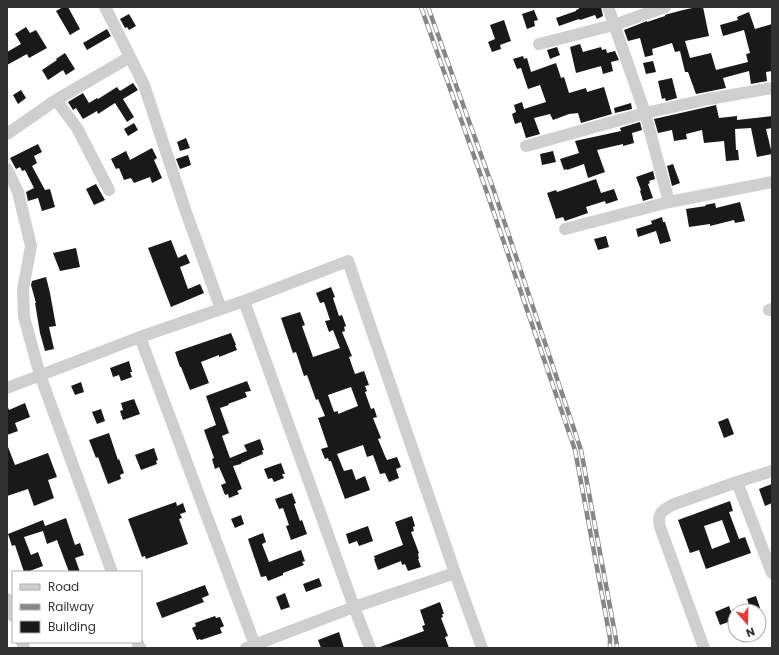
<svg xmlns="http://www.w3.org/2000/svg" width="779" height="655" viewBox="0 0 779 655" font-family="Poppins,sans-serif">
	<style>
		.building { fill: #191919; fill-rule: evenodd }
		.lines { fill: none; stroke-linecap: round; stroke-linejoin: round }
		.minor { stroke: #cfcfcf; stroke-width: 12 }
		.rail-casing { stroke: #878787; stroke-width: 4.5 }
		.rail { stroke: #fff; stroke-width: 3; stroke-dasharray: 9; stroke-linecap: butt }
	</style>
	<rect width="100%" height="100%" fill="#fff"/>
	<path class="building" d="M63 7H68L80 29 70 35 56 11Z
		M578 7H601L603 16 597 19 595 15 580 20 579 19 559 26 556 18 576 11V10L579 9Z
		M697 7H703L709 36 685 41 690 58 711 53 716 70 748 62 746 54 750 53 744 30 723 36 720 25 738 20 737 17 749 12 755 29 772 24V71L766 72 767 81 751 84 749 71 723 78 726 88 696 94 688 72H685L680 51 675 52 672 43 652 49 653 55 645 57 640 38 628 41 624 30 647 21V22L665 16V15L668 14 683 10Z
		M534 10 538 20 534 21 535 26 527 29 522 14Z
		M129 14 136 26 129 30 127 27 125 28 120 19Z
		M504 20 511 41 500 45 501 49 492 52 488 42 495 39 490 25Z
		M26 27 30 33 36 30 47 48 29 58 27 54 7 65V52L21 44 15 34Z
		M107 29 111 36 87 50 83 43Z
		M580 44 583 52 601 47 602 50 606 49 607 53 615 51 619 60 611 62 613 71 603 74 601 66 576 73 570 47Z
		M557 47 560 55 550 59 547 50Z
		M65 53 75 69 66 75 63 70 48 80 42 70 57 60 56 59Z
		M523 56 524 59 527 58 531 72 556 63 561 78 564 77 569 93 586 88 587 92 604 87 612 114 581 123 578 113 569 114 553 120 550 114 534 118 540 134 526 138 521 122 515 124 512 114 516 112 514 105 522 102 524 109 546 102 540 85 528 89 521 68 517 69 513 59Z
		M653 61 656 72 646 74 643 63Z
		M672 78 677 98 666 101 665 98 662 99 658 81Z
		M133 83 138 90 123 99 134 117 127 122 115 103 98 114 97 111 83 119 76 108 73 110 68 102 83 93 89 103 97 98 98 99 117 87 120 91Z
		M21 90 26 98 18 104 13 95Z
		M631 103 632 109 615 113 614 108Z
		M716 105 719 118 737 116V120L772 116V128L766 129 772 154 757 157 751 128 735 129 736 150H738L739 160 726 161 724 141 704 143 702 130 686 134 687 139 674 141 672 130 658 133 654 119Z
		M640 122 642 130 632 133 634 143 623 146V144L597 150 605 172 588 178 584 164 567 170V169L564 170 560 159 579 153 575 141 621 131 620 128Z
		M134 123 138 130 128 136 124 129Z
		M186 138 190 148 180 151 177 142Z
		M38 144 42 152 34 156 37 163 32 166 45 190 50 189 55 207 42 211 38 198 28 201 26 192 34 188 25 170 22 171 20 167 16 169 10 158Z
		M152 148 157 158 154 160 162 178 152 183 150 177 134 183 131 178 124 180 119 168 116 169 111 159 126 151 130 160Z
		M553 151 556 162 542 165 540 154Z
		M188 155 191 165 180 169 176 159Z
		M673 164 680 183 672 186 667 166Z
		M653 171 655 179 649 181 650 183 648 184 653 198 643 201 640 191 641 190 636 177Z
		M596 179 601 193 614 189 618 200 606 204 605 201 586 207 588 213 565 221 563 217 556 219 547 193 556 190 557 192Z
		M96 184 105 200 94 205 86 189Z
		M740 202 745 221 735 223 734 220 710 226V224L689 227 686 209 706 206 705 205 715 203 716 208Z
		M662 217 663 222H665L671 241 660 244 656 231 638 237 636 229 652 224 651 221Z
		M606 236 609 247 598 250 594 239Z
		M171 240 178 258 186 254 190 263 180 267 188 289 200 284 204 293 171 307 148 248Z
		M76 248 80 267 60 271 53 253Z
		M46 277 50 293 56 326 49 327 54 349 45 351 40 333 35 303H36L31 285 32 281Z
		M331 287 335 297 333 298 339 316 342 315 346 326 344 327 345 331 342 332 352 356 349 357 355 374 364 371 369 385 365 386 367 391 365 392 371 409 374 408 377 417 373 418 381 438 378 439 385 456 387 460 397 457 401 467 396 469 399 478 389 482 385 473 380 474 373 455 367 457 363 445 337 454 344 471 352 469 356 480 365 476 370 490 345 499 331 461H329L328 458 325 459 321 449 328 447 318 418 325 416 318 399 316 400 307 375 304 376 296 352 293 353 281 318 300 312 305 325 302 326 313 357 340 348 333 330 329 332 325 321 330 320 324 302 320 303 316 293ZM351 387 358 406 338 414V411L334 412 328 395Z
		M231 333 236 345H235L237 350 219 357V355L201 362 209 383 190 390 181 367H180L175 352Z
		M129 361 132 372H130L132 377 121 381 119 375 113 377 110 368Z
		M247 381 251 391 245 392 247 397 228 404 229 405 220 408 229 433 222 436 230 458 247 451 244 445 260 439 264 450H262L263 454 241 463V464L233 466 242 489 237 491 239 494 229 498 228 494 225 495 221 485 226 483 219 467 215 469 212 459 214 458 204 430 216 425 206 396Z
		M81 382 84 392 75 395 71 386Z
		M134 399 140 414 123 420 120 411 123 410 121 403Z
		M25 403 30 417 15 423 18 431 7 435V405L9 410Z
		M101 409 105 421 97 424 92 412Z
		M728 418 734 434 724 438 718 422Z
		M109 433 118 460 119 459 124 473 120 475 121 479 108 484 98 457 96 458 89 440Z
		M7 447H8L15 465 48 453 57 477 48 480 54 498 34 506 28 489 7 496Z
		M154 448 158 460 156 461 157 464 141 470 135 455Z
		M281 463 285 474H282L284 478 274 482 272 478 268 479 264 469Z
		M772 484V503L765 506 759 489Z
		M292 493 296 503 294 504 300 521 302 520 307 534 291 540 286 526 289 525 283 508 279 509 275 499Z
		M730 501 733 511 729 512 739 539 745 537 751 553 706 569 699 550 690 553 678 520ZM722 520 730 542 712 549 704 526Z
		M176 502 177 506 183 503 186 512 180 514 182 518 179 519 188 544 146 559 145 556 142 557 128 519Z
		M241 515 244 524 235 528 231 519Z
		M412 516 415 526 413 527 414 531 411 532 419 553 418 554 419 559H418L421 567 408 571 405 564 402 565 401 561 378 570 374 559H375L374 556 403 545 395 522Z
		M66 518 75 545 80 543 84 555 75 558 80 572H69L57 540 47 544 43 531 24 537 31 555 38 552 43 566 27 572H24L15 545 12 546 8 534 43 520 45 526Z
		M368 526 373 541 359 546 357 541 349 544 346 534Z
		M263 533 266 542 262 544 269 562 301 550 305 561 302 562 304 565 283 573V575L268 581 266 576 261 577 248 539Z
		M319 578 322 586 306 592 303 584Z
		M205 585 209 595 202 598 204 602 162 618 156 603Z
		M285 593 290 607 281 610 276 597Z
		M756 596 760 608 751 611 747 599Z
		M440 602 444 614H442L443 617 441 618 448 636 445 637 449 648H381L380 647 424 631 422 626 425 625 420 610Z
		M729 606 734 620 720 625 715 612Z
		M215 616 216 618 220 617 224 626 220 628 222 633 201 640 200 639 197 640 192 628 196 626 195 623Z
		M339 632 344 648H321L318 640Z"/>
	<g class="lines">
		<path class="minor" d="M105 7 144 85 186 212 221 309
			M608 7 645 113 669 202
			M539 44 614 25 665 7
			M56 100 77 128 109 190
			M7 134 56 100 130 57
			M526 146 645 113 709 99 772 88
			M7 169 18 192 31 246 23 289 24 317 40 375 112 572
			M565 229 669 202 772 182
			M244 301 354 607 370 648
			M769 310 772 309
			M140 337 256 648
			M7 388 140 337 244 301 348 261 455 573 482 648
			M737 482 772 573
			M7 599 13 616
			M22 642 24 648
			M137 642 140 648
			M246 648 354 607 455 573
			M704 648 660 527C657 514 661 511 672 505L737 482 772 471"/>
		<g class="rail-casing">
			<path id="rail" d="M421 7 485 187 575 450 610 638V648
				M428 7 494 191 581 450 616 639 617 648"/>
		</g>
		<use href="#rail" class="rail"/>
	</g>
	<rect width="779" height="655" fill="none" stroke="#323232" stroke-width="16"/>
	<rect x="12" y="571" width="130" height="72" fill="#ffffff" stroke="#adadad"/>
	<rect x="20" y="584" width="20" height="6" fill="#cfcfcf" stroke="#adadad"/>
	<text x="48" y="591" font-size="12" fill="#323232">Road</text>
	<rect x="20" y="604" width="20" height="6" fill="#878787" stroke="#adadad"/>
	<text x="48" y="611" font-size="12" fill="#323232">Railway</text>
	<rect x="20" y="621" width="20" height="12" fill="#191919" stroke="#adadad"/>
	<text x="48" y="631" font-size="12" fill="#323232">Building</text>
	<g transform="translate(747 623) rotate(160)"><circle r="19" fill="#ffffff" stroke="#adadad"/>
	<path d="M0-3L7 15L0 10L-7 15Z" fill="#e93934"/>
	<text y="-6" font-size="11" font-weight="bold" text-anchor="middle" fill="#323232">N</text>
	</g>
</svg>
